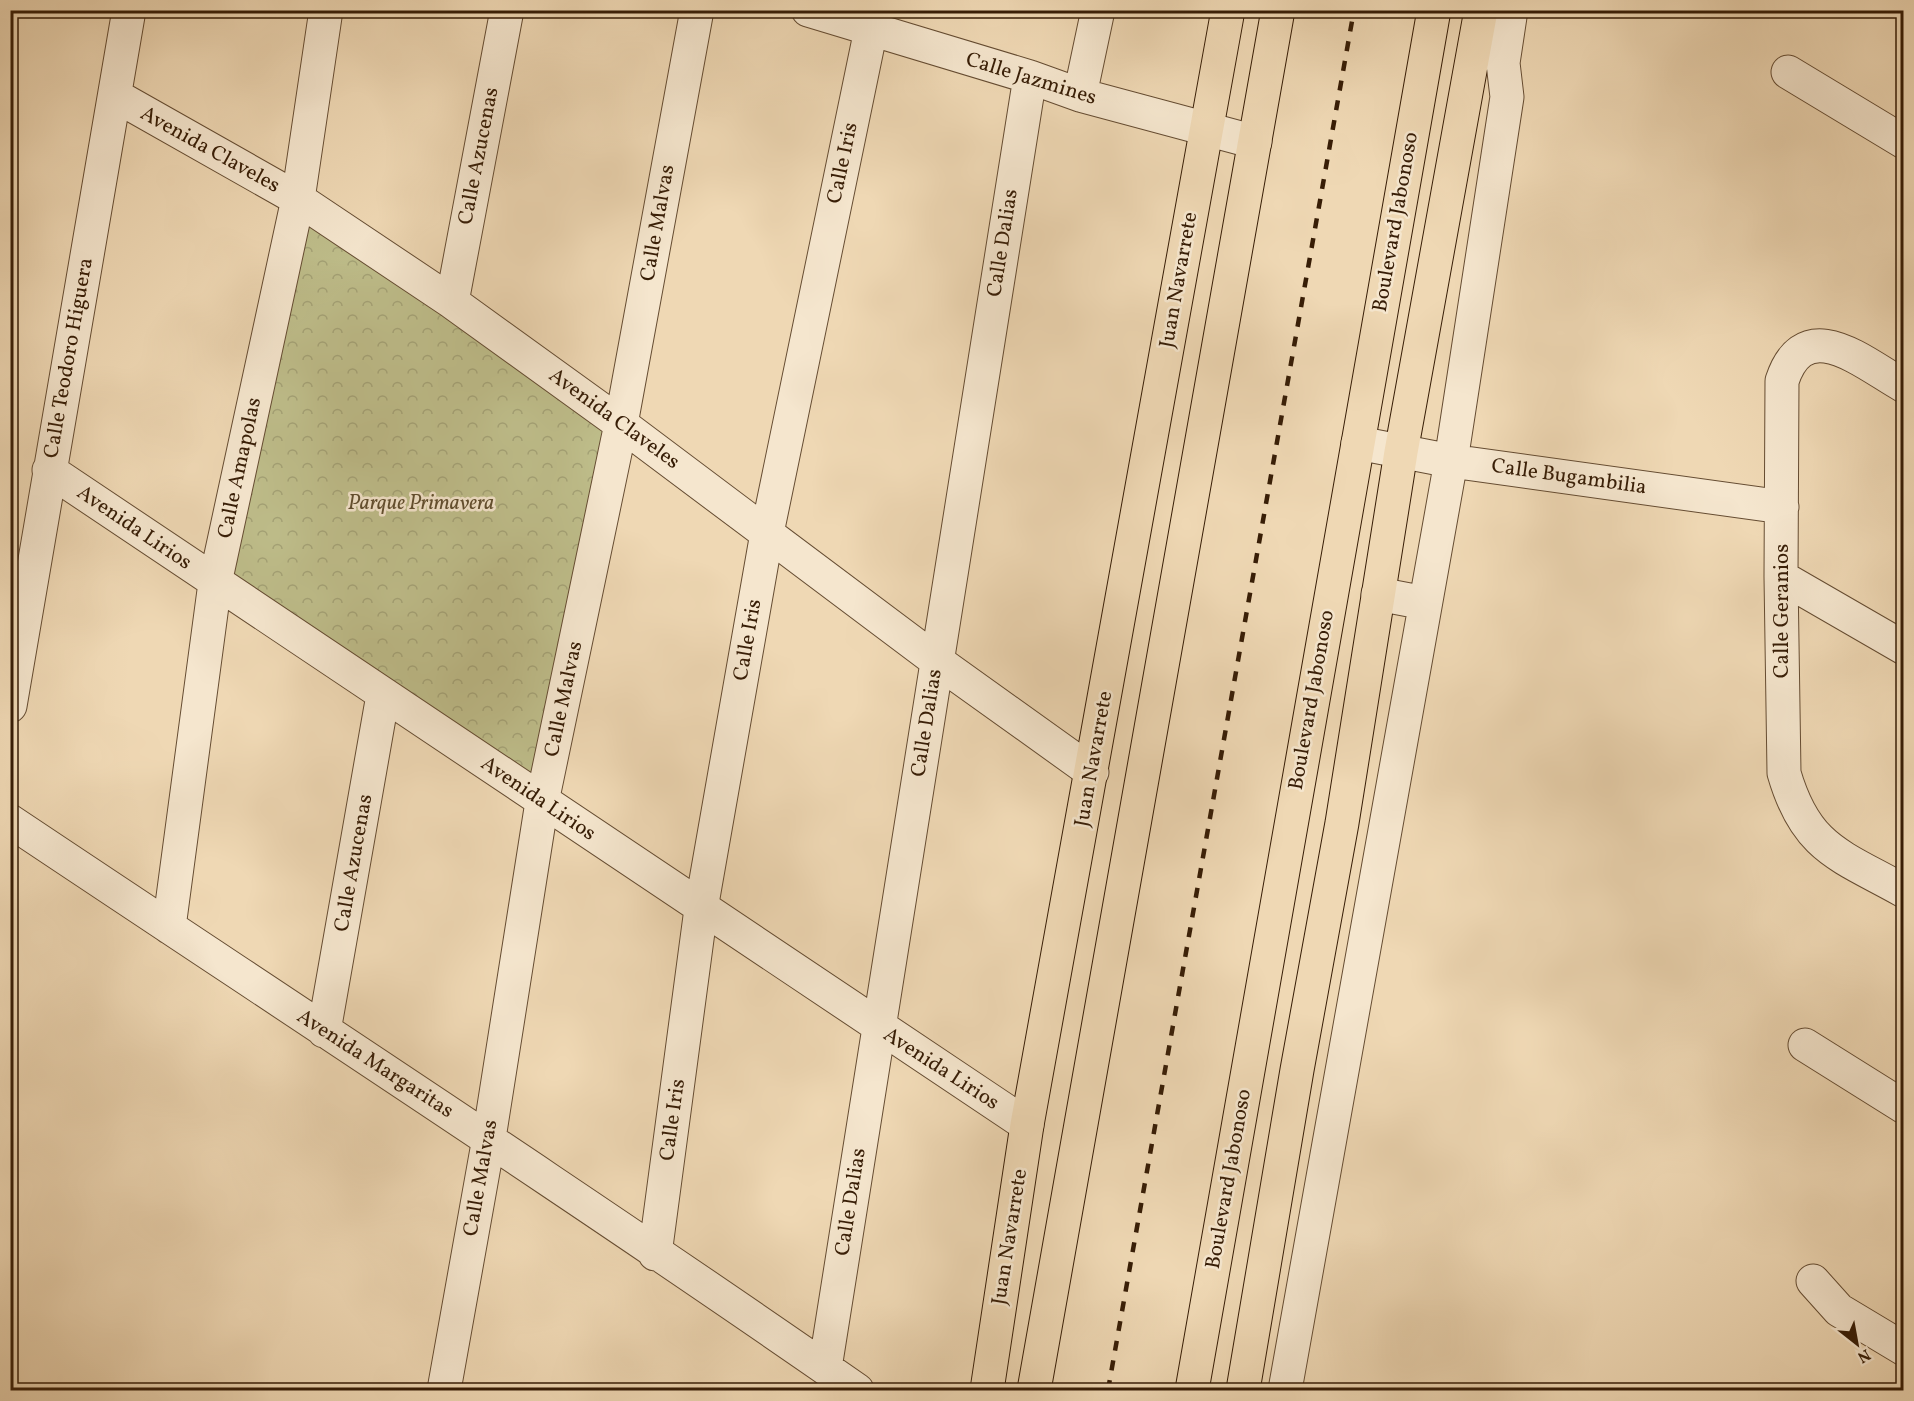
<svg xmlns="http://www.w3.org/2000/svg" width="1914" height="1401" viewBox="0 0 1914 1401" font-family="Vollkorn,serif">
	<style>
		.forest { fill: url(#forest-crowns); stroke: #7a6d48; stroke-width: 1.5 }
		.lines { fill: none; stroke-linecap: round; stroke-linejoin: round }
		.minor-casing { stroke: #654c32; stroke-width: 35 }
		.major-casing { stroke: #371d06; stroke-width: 35 }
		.minor { stroke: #f5e6ce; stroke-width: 33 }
		.major { stroke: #efd8b4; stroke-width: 33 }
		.rail { stroke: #371d06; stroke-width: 4.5; stroke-dasharray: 10 10; stroke-linecap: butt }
		.labels { text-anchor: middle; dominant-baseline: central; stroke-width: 5; stroke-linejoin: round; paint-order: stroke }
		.street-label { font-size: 21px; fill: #371d06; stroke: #f5e6ce }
		.park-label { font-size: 21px; font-style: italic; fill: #604d2e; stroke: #f5e6ce }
	</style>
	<defs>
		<pattern id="forest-crowns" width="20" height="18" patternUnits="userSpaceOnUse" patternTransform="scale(1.5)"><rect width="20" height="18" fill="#bebd8a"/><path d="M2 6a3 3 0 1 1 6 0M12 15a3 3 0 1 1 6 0" fill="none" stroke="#a4a276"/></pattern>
	</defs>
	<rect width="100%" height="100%" fill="#efd8b4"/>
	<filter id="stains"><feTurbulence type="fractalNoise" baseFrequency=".00333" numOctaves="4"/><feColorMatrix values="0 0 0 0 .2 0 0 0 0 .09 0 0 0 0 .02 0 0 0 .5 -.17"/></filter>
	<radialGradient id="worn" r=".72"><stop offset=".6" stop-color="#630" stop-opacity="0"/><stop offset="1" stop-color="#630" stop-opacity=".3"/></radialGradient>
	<path class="forest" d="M301 216 612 429 536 783 229 577Z"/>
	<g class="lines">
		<g class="minor-casing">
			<path id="minor" d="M808 10 1030 77 1080 95 1255 142
				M1503 63 1511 10
				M1788 72 1904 142
				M1080 95 1098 10
				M116 96 298 199 452 302 621 424 937 661 1092 772
				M452 302 507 10
				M1904 386C1863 363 1805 311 1782 381L1781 577 1784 773C1806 849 1840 855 1904 891
				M1358 443 1451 461 1782 507
				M49 470 1027 1125
				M1781 577 1904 648
				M1378 594 1425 603
				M10 706 129 10
				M10 821C293 1010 578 1196 857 1390
				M169 927 215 583 298 199 326 10
				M324 1031 383 695
				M1805 1045 1904 1107
				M655 1254 701 909 767 533 875 10
				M1813 1281 1839 1310 1904 1349
				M825 1368 1030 77
				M444 1390 489 1138 542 802 621 424 697 10
				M1285 1390 1451 461 1507 97 1503 63 1478 31"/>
		</g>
		<g class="major-casing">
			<path id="major" d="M987 1390 1027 1125 1228 10
				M1034 1390 1278 10
				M1192 1390 1434 10
				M1243 1390 1297 1070 1342 823 1401 452 1481 10"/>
		</g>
		<use href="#minor" class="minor"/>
		<use href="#major" class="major"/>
		<path class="rail" d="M1108 1390 1354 10"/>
	</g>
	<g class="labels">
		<g class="street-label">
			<text transform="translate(1031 79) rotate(17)">Calle Jazmines</text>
			<text transform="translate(210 150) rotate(29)">Avenida Claveles</text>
			<text transform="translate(479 156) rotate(-79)">Calle Azucenas</text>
			<text transform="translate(843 163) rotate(-78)">Calle Iris</text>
			<text transform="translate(1396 222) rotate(-80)">Boulevard Jabonoso</text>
			<text transform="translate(658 223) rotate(-80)">Calle Malvas</text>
			<text transform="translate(1003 243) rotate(-81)">Calle Dalias</text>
			<text transform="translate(1179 280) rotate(-80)">Juan Navarrete</text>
			<text transform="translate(69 358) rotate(-80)">Calle Teodoro Higuera</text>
			<text transform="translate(614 419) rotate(36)">Avenida Claveles</text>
			<text transform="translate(240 468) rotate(-78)">Calle Amapolas</text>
			<text transform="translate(1569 477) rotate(8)">Calle Bugambilia</text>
			<text transform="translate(134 528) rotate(34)">Avenida Lirios</text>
			<text transform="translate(1782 611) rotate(-90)">Calle Geranios</text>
			<text transform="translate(748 640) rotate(-80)">Calle Iris</text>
			<text transform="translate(564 699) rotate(-78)">Calle Malvas</text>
			<text transform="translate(1312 700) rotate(-80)">Boulevard Jabonoso</text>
			<text transform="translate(927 723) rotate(-81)">Calle Dalias</text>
			<text transform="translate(1094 759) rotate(-80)">Juan Navarrete</text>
			<text transform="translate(538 799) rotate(34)">Avenida Lirios</text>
			<text transform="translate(354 863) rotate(-80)">Calle Azucenas</text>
			<text transform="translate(375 1064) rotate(33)">Avenida Margaritas</text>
			<text transform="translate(941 1069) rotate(33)">Avenida Lirios</text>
			<text transform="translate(673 1120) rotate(-82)">Calle Iris</text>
			<text transform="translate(481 1178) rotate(-80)">Calle Malvas</text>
			<text transform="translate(1229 1179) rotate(-80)">Boulevard Jabonoso</text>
			<text transform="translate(851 1202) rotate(-81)">Calle Dalias</text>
			<text transform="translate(1010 1237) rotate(-81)">Juan Navarrete</text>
		</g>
		<g class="park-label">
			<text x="421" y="503">Parque Primavera</text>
		</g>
	</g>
	<rect width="1914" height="1401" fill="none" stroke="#efd8b4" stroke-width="36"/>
	<rect x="12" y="12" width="1890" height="1377" fill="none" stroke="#371d06" stroke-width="3"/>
	<rect x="18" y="18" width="1878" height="1365" fill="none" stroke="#371d06" stroke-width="1.5"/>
	<g transform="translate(1857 1344) rotate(149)" stroke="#f5e6ce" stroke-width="4.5" paint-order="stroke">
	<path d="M0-4.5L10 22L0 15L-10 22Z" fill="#371d06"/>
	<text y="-9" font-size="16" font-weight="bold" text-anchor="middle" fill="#371d06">N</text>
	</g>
	<rect width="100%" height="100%" filter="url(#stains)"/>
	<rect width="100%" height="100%" fill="url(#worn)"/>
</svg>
